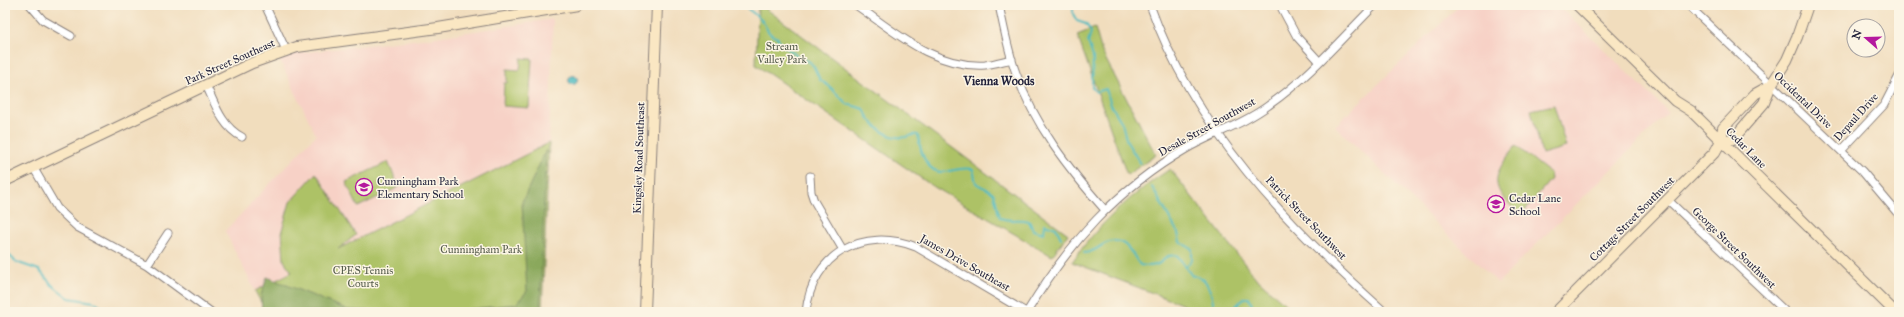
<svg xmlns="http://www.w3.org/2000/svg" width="1904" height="317" viewBox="0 0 1904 317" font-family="'IM FELL Great Primer',serif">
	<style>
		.built { fill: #f7d1c6 }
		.green { fill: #adc266; stroke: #687250 }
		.forest { fill: #8aa85b; stroke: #56654b }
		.water { fill: #49b9c0; stroke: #366e7e }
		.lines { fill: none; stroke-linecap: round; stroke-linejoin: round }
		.stream { stroke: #49b9c0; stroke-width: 2 }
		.street-casing { stroke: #8a807c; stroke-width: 9 }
		.secondary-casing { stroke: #8a807c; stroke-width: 12 }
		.street { stroke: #fff; stroke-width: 7 }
		.secondary { stroke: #fae7c3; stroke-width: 10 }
		.labels { text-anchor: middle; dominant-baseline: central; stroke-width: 3; stroke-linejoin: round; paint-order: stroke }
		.park-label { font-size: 11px; fill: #535a4a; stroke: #fcf5e5 }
		.street-label { font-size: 11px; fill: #22223b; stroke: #fcf5e5 }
		.poi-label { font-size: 11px; fill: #22223b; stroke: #fcf5e5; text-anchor: start }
		.neighbourhood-label { font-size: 12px; font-weight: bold; fill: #22223b; stroke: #fcf5e5 }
	</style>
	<rect width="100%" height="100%" fill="#fcf5e5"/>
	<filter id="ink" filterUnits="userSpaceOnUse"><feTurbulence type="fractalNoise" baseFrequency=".025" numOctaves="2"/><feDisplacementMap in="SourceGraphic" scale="8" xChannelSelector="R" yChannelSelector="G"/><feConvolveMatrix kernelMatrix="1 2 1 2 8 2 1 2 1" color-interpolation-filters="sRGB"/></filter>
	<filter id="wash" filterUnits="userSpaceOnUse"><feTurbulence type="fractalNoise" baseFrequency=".012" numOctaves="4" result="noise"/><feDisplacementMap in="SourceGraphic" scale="16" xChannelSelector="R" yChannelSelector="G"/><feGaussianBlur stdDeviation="0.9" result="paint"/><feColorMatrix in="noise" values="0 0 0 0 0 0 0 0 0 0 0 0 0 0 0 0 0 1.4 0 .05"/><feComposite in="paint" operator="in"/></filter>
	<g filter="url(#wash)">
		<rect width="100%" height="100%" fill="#f1ddbd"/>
		<path class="built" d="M1460 5H1558L1668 112 1498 283 1335 126Z
			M553 19 549 143 255 291 225 231 316 135 279 58 283 55 430 38Z"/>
		<path class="green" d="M758 5H761L1068 234 1052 256 931 185 756 65Z
			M1095 28 1102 52 1156 155 1127 175 1077 35Z
			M521 58 532 59 529 108 503 106 504 83H507V69L520 70Z
			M1554 105 1566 147 1542 154 1531 110Z
			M549 143 542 312H266L255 291 292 272 284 261 282 230 290 202 316 173 356 235 338 249Z
			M1516 146 1550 173 1551 179 1521 215C1489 188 1490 177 1516 146Z
			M388 162 399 187 358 207 346 182Z
			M1170 169 1255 277 1294 312H1202L1072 262C1098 224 1132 194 1170 169Z"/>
		<path class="forest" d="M546 150 540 312H446L516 304 527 291 522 202Z
			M267 277 348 310 387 312H262L261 295Z"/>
		<path class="water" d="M568.5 80a4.5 4.5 0 1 1 9 0a4.5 4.5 0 1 1-9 0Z"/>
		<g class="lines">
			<path class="stream" d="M742 5C748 9 758 16 763 22 768 30 768 35 778 38L780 43 799 57 810 62 814 67 820 80 829 86 847 104 864 109C870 125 888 140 906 137 911 136 913 134 918 135 920 150 925 174 945 172 956 170 962 167 973 169L976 183C981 187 989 189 993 193 996 196 997 211 1000 218 1013 222 1018 218 1029 221L1033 230 1044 233 1045 224 1056 228 1061 238
				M1073 5V14L1077 21 1086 24 1091 32 1088 42 1093 57 1092 87 1096 92 1106 89 1111 105 1122 123 1127 142 1140 163
				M1152 187 1178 233 1180 242 1192 249V259L1187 266
				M5 251 16 262 39 270 52 285 69 298 94 302 109 312
				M1084 253C1092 253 1098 248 1104 244 1124 233 1132 254 1140 265 1153 268 1159 265 1168 256L1177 255 1192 276C1208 273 1213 298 1214 310L1218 312
				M1230 312 1244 298H1249L1252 305 1249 312"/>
		</g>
	</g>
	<g filter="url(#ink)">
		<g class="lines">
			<g class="street-casing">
				<path id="street" d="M30 5 43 20 71 36
					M265 5 286 50
					M856 5C895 32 934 68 985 65 994 64 1003 61 1012 59
					M999 5C1004 28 1008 51 1016 73 1035 126 1068 168 1105 210
					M1150 5C1194 129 1288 226 1385 312
					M1688 5 1862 171 1899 215
					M1282 9 1297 37 1319 61
					M521 14 522 5
					M206 85C215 104 222 127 242 137
					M1841 151 1884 105 1899 76
					M33 167 57 208 77 227 147 265 211 312
					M810 176 811 192 814 201 843 250
					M1668 200 1786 312
					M147 265 168 233
					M806 312C812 254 863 226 916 247L1026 312
					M1027 312C1068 244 1117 189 1186 149 1214 133 1244 124 1269 105 1309 77 1341 39 1375 5"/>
			</g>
			<g class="secondary-casing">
				<path id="secondary" d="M1577 5 1675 101 1691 111 1895 312
					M1721 141 1733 139 1764 103 1771 85 1787 60 1797 37 1808 5
					M5 181 252 63 297 47 438 28 577 5
					M645 312 657 5
					M1556 312 1715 152 1721 141 1723 128 1755 94 1771 85"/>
			</g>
			<use href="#street" class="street"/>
			<use href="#secondary" class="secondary"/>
		</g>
	</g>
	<defs>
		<g id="school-ring" transform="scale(0.9)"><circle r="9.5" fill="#fcf5e5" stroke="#b5179e" stroke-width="1.5"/><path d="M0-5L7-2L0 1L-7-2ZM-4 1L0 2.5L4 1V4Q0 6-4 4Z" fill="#b5179e"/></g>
	</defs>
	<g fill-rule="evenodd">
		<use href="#school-ring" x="364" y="187"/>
		<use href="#school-ring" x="1496" y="204"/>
	</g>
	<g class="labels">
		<g class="park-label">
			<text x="782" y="46">Stream<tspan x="782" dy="13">Valley Park</tspan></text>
			<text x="481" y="249">Cunningham Park</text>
			<text x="363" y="270">CPES Tennis<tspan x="363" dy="13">Courts</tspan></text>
		</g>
		<g class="street-label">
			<text transform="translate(230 62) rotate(-24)">Park Street Southeast</text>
			<text transform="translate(1803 100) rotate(44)">Occidental Drive</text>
			<text transform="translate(1856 117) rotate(-48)">Depaul Drive</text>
			<text transform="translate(1207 127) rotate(-29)">Desale Street Southwest</text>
			<text transform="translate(1746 148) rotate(45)">Cedar Lane</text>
			<text transform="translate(639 158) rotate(-88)">Kingsley Road Southeast</text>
			<text transform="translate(1306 218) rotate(46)">Patrick Street Southwest</text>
			<text transform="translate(1632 219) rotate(-45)">Cottage Street Southwest</text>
			<text transform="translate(1734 248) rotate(44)">George Street Southwest</text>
			<text transform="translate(965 263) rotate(30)">James Drive Southeast</text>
		</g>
		<g class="poi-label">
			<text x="377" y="181">Cunningham Park<tspan x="377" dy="13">Elementary School</tspan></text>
			<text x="1509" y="198">Cedar Lane<tspan x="1509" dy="13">School</tspan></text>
		</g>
		<g class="neighbourhood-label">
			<text x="999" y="81">Vienna Woods</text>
		</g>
	</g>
	<rect width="1904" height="317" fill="none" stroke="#fcf5e5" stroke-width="20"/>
	<g transform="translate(1866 38) rotate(290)"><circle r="19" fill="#fcf5e5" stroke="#a5a1a1"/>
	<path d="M0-3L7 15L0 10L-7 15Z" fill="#b5179e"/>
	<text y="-6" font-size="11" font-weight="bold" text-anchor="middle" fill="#22223b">N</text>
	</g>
</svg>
